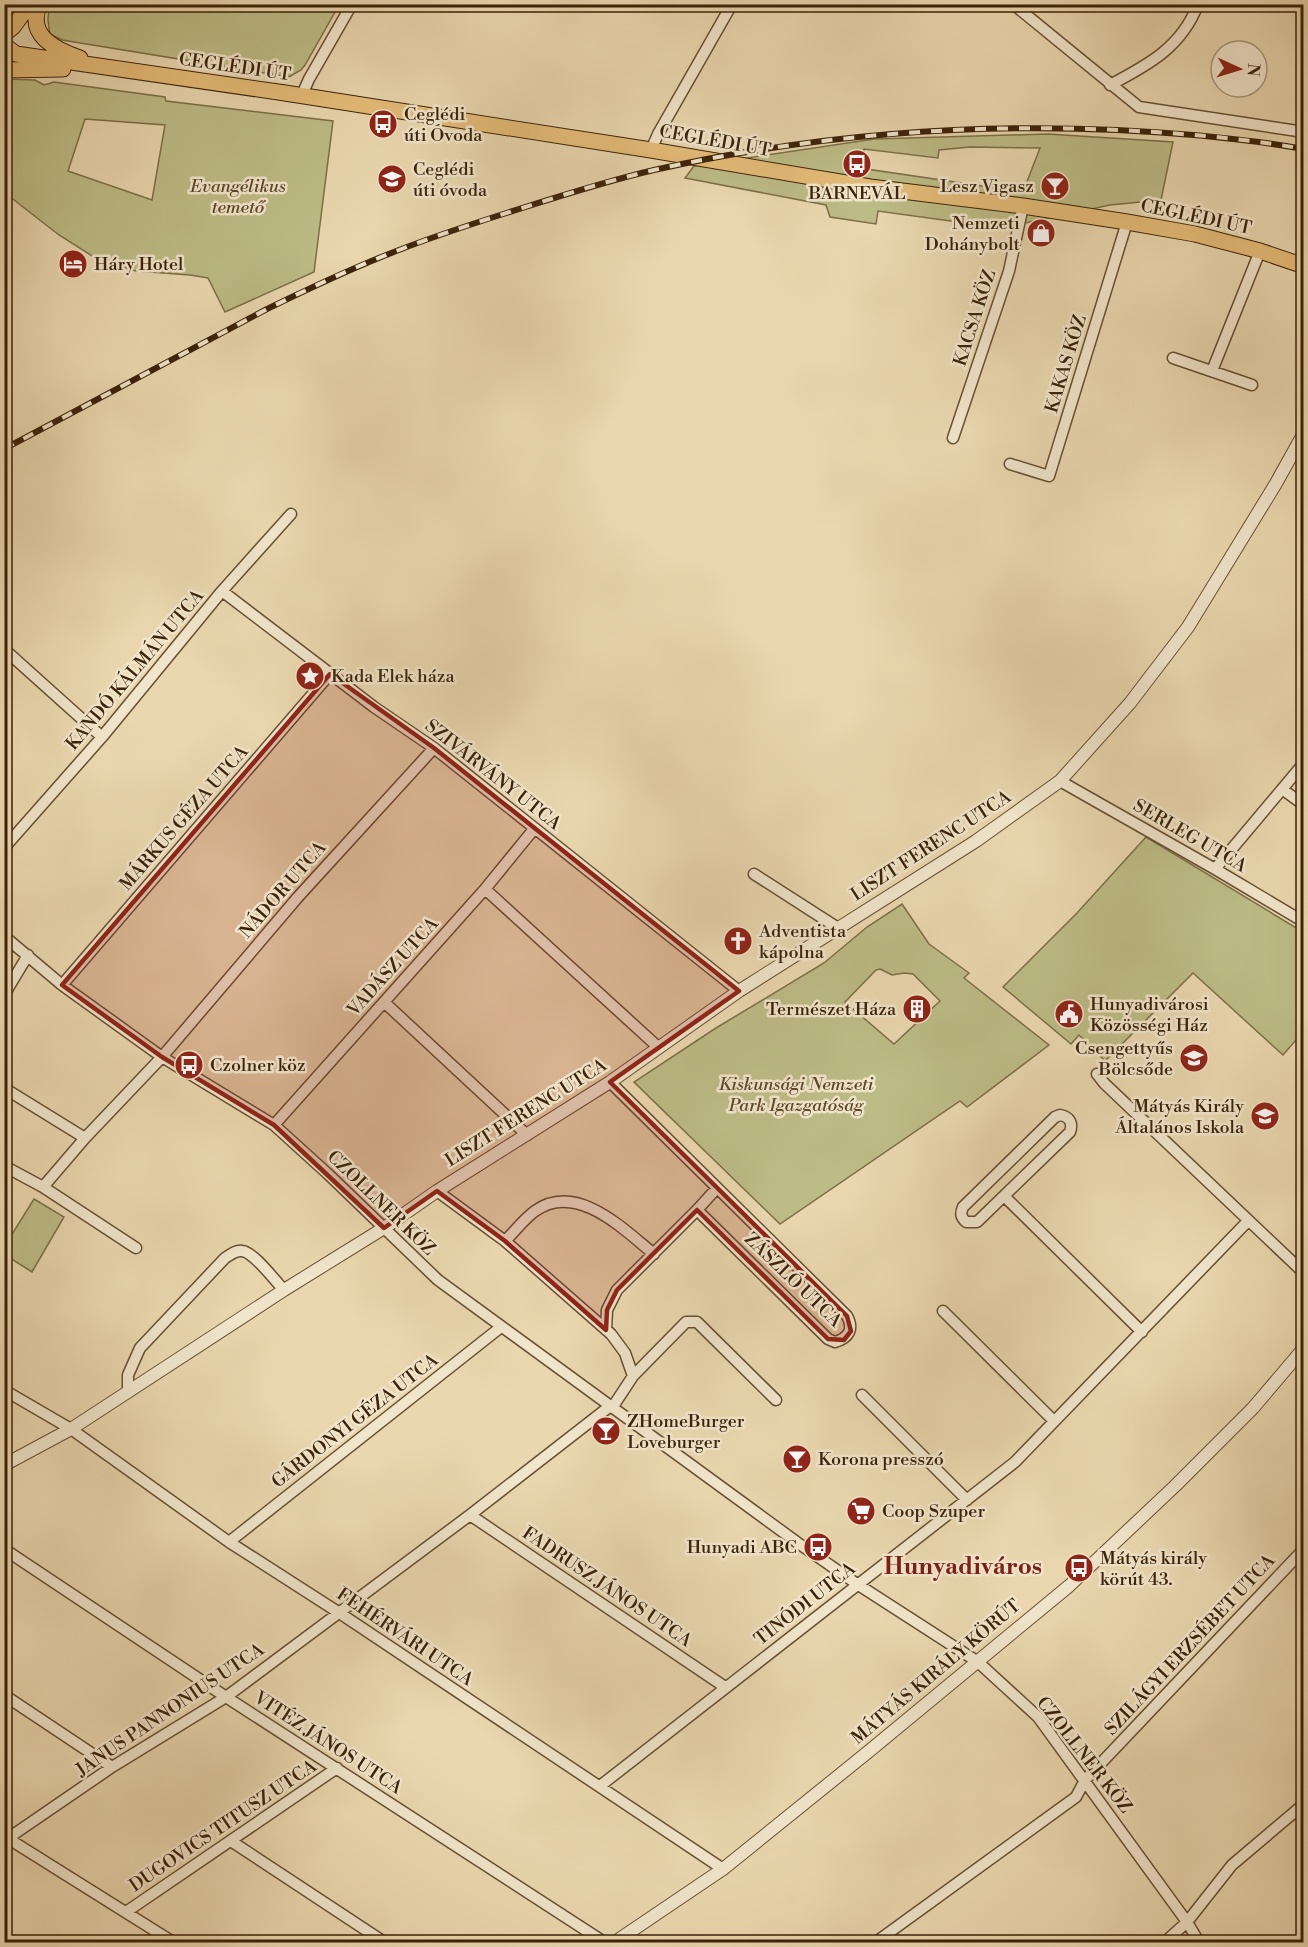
<svg xmlns="http://www.w3.org/2000/svg" width="1308" height="1947" viewBox="0 0 1308 1947" font-family="'Libre Bodoni',serif">
	<style>
		.green { fill: #bdbc86; stroke: #7c6f48; stroke-width: 1.5; fill-rule: evenodd }
		.lines { fill: none; stroke-linecap: round; stroke-linejoin: round }
		.minor-casing { stroke: #674f32; stroke-width: 13 }
		.tertiary-casing { stroke: #674f32; stroke-width: 14 }
		.primary-casing { stroke: #3b2209; stroke-width: 17 }
		.minor { stroke: #f1e5cb; stroke-width: 10 }
		.tertiary { stroke: #f1e5cb; stroke-width: 12 }
		.primary { stroke: #e5bc78; stroke-width: 15 }
		.rail-casing { stroke: #3b2209; stroke-width: 6 }
		.rail { stroke: #f1e5cb; stroke-width: 4; stroke-dasharray: 11; stroke-linecap: butt }
		.marked { fill: #8f2418; fill-opacity: 0.2; stroke: #8f2418; stroke-width: 4.5; stroke-linejoin: round }
		.labels { text-anchor: middle; dominant-baseline: central; stroke-width: 5; stroke-linejoin: round; paint-order: stroke }
		.street-label { font-size: 18px; fill: #3b2209; stroke: #f1e5cb }
		.poi-label { font-size: 18px; fill: #3b2209; stroke: #f1e5cb; text-anchor: start }
		.park-label { font-size: 18px; font-style: italic; fill: #5c4828; stroke: #f1e5cb }
		.district-label { font-size: 24px; font-weight: bold; fill: #7a1f14; stroke: #f1e5cb }
	</style>
	<rect width="100%" height="100%" fill="#ead7af"/>
	<filter id="stains"><feTurbulence type="fractalNoise" baseFrequency=".00333" numOctaves="4"/><feColorMatrix values="0 0 0 0 .2 0 0 0 0 .09 0 0 0 0 .02 0 0 0 .5 -.17"/></filter>
	<radialGradient id="worn" r=".72"><stop offset=".6" stop-color="#630" stop-opacity="0"/><stop offset="1" stop-color="#630" stop-opacity=".3"/></radialGradient>
	<path class="green" d="M52 5V4L339 5 305 65 301 70 289 77 62 40 50 34C48 23 46 14 52 5Z
		M5 79 35 80 44 85 54 82 165 97 166 101 333 121 314 272 225 312 208 278 190 275 136 271 97 259 59 235 5 193ZM85 119 165 125 152 200 68 171Z
		M1048 134 1173 142 1161 200 1110 205 1011 226 965 223 878 211 876 224 830 217 826 205 685 178 694 166 874 139ZM970 147 1040 148 1023 192 860 168 864 149 938 158 939 150Z
		M1146 837 1303 932V1032L1283 1055 1193 973 1105 1061 1079 1035 1071 1044 1003 987 1077 913Z
		M902 904 929 944 969 973 964 978 1049 1045 967 1107 960 1101 780 1224 634 1082 716 1028 824 963 867 927ZM880 969 892 975 904 973 913 974 940 1001 894 1044 845 1002 876 970Z
		M34 1199 64 1217 32 1272 5 1255 4 1247Z"/>
	<g class="lines">
		<g class="minor-casing">
			<path id="minor" d="M1013 4 1139 107 1304 132
				M1110 85C1148 65 1182 47 1198 4
				M301 97 309 79 352 4
				M651 150 658 134 732 4
				M1173 358 1252 385
				M1212 371 1260 251
				M953 438 1009 271 1023 206
				M1010 464 1049 476 1127 222
				M222 591 374 707 434 748 739 991
				M4 649 102 737
				M1060 781 1215 869 1304 922
				M1282 789 1304 805
				M4 848 102 737 222 591 291 514
				M1215 869 1304 763
				M754 874 838 928
				M485 889 658 1047
				M4 936 62 985 162 1057 274 1125 328 1174 438 1280 798 1543 857 1584 978 1662 1038 1717 1187 1922 1199 1942
				M62 985 330 674
				M4 995 28 955
				M384 1002 527 1135
				M1097 1074 1104 1083 1304 1273
				M610 1082 847 1316C854 1329 849 1338 835 1342L828 1339 697 1210 717 1188
				M4 1088 85 1138
				M1060 1115C1070 1117 1073 1123 1070 1132L977 1222H966C961 1217 960 1214 963 1207L1055 1117Z
				M274 1125 485 889 534 829
				M4 1166 43 1187 136 1248
				M43 1187 85 1138 162 1057 298 897 434 748
				M437 1191 505 1241 611 1334 625 1353 633 1376
				M1004 1196 1142 1332
				M505 1241C515 1231 524 1219 535 1211 577 1181 624 1230 654 1254
				M943 1311 1054 1421
				M606 1330 607 1310 617 1290 697 1210
				M4 1390 71 1429 229 1542 338 1612 723 1869
				M128 1391V1375L140 1348 225 1258C230 1255 235 1250 242 1251 254 1252 275 1281 284 1290
				M862 1395 967 1500
				M612 1408 633 1376 686 1322H697L776 1400
				M470 1515 725 1687
				M229 1542 501 1327
				M4 1549 226 1697 604 1942
				M4 1695 112 1767
				M600 1786 1015 1462 1248 1221
				M4 1836 173 1942
				M4 1841 112 1767 226 1697 470 1515 609 1407
				M231 1841 384 1942
				M126 1912 337 1768
				M876 1942 1076 1797 1085 1780 1304 1549
				M1165 1942 1187 1922 1232 1865 1304 1804"/>
		</g>
		<g class="tertiary-casing">
			<path id="tertiary" d="M4 1465 71 1429 284 1290 384 1228 437 1191 610 1082 739 991 976 841 1060 781 1130 703 1188 627 1275 485 1304 433
				M615 1942 723 1869 868 1752 1069 1586 1175 1486 1253 1408 1304 1348"/>
		</g>
		<g class="primary-casing">
			<path id="primary" d="M40 4C25 35 56 50 80 58
				M4 34 13 27 30 4
				M4 45 16 54 285 93 651 150 870 187 1023 206 1127 222 1195 234 1260 251 1304 266
				M4 70 63 69"/>
		</g>
		<use href="#minor" class="minor"/>
		<use href="#tertiary" class="tertiary"/>
		<use href="#primary" class="primary"/>
		<g class="rail-casing">
			<path id="rail" d="M4 449 267 309C310 288 354 267 399 250 432 237 466 226 500 215 551 199 602 182 654 170 806 136 962 123 1117 130 1179 133 1242 138 1304 149"/>
		</g>
		<use href="#rail" class="rail"/>
	</g>
	<path class="marked" d="M330 674 434 748 739 991 610 1082 847 1316 851 1331 844 1340 828 1339 697 1210 617 1290 607 1310 606 1330 505 1241 437 1191 384 1228 274 1125 162 1057 62 985Z"/>
	<defs>
		<g id="bus-disc" transform="scale(1.5)"><circle r="9.5" fill="#8f2418" stroke="#f1e5cb"/><path d="M-5-6H5V4H4V6H2V4H-2V6H-4V4H-5ZM-3.5-4V0h7V-4ZM-3.5 1.2v1.5H-2V1.2ZM2 1.2v1.5H3.5V1.2Z" fill="#fff"/></g>
		<g id="school-disc" transform="scale(1.5)"><circle r="9.5" fill="#8f2418" stroke="#f1e5cb"/><path d="M0-5L7-2L0 1L-7-2ZM-4 1L0 2.5L4 1V4Q0 6-4 4Z" fill="#fff"/></g>
		<g id="bar-disc" transform="scale(1.5)"><circle r="9.5" fill="#8f2418" stroke="#f1e5cb"/><path d="M-6-5H6L.8 .8V4.5H3.5V6h-7V4.5H-.8V.8Z" fill="#fff"/></g>
		<g id="shop-disc" transform="scale(1.5)"><circle r="9.5" fill="#8f2418" stroke="#f1e5cb"/><path d="M-5-2.5h2.3a2.7 3.5 0 0 1 5.4 0H5L5.5 6h-11ZM-1.5-2.5h3a1.5 2.3 0 0 0-3 0Z" fill="#fff"/></g>
		<g id="hotel-disc" transform="scale(1.5)"><circle r="9.5" fill="#8f2418" stroke="#f1e5cb"/><path d="M-6-4.5h1.5V1H6V5H4.5V3h-9V5H-6ZM-4 0a1.8 1.8 0 1 1 3.6 0ZM.5 0V-2.5h3Q6-2.5 6 0Z" fill="#fff"/></g>
		<g id="sight-disc" transform="scale(1.5)"><circle r="9.5" fill="#8f2418" stroke="#f1e5cb"/><path d="M0-6L1.8-2.2L6-1.7L2.9 1.2L3.7 5.4L0 3.3L-3.7 5.4L-2.9 1.2L-6-1.7L-1.8-2.2Z" fill="#fff"/></g>
		<g id="church-disc" transform="scale(1.5)"><circle r="9.5" fill="#8f2418" stroke="#f1e5cb"/><path d="M-1.2-6h2.4v3.5h3.3v2.4h-3.3V6h-2.4V-.1h-3.3v-2.4h3.3Z" fill="#fff"/></g>
		<g id="building-disc" transform="scale(1.5)"><circle r="9.5" fill="#8f2418" stroke="#f1e5cb"/><path d="M-4-6H4V6H1V3H-1V6H-4ZM-2.5-4.3h1.7v1.8h-1.7ZM.8-4.3h1.7v1.8H.8ZM-2.5-1h1.7V.8h-1.7ZM.8-1h1.7V.8H.8Z" fill="#fff"/></g>
		<g id="civic-disc" transform="scale(1.5)"><circle r="9.5" fill="#8f2418" stroke="#f1e5cb"/><path d="M-.6-6.5H3V-4.5H.6V-3L4-1V1h2V6H-6V1h2V-1L-.6-3ZM-1.2 2.5V6h2.4V2.5Z" fill="#fff"/></g>
		<g id="supermarket-disc" transform="scale(1.5)"><circle r="9.5" fill="#8f2418" stroke="#f1e5cb"/><path d="M-6-5.5h2.5l.6 2H6L4.5 2H-2.5L-4.4-4H-6ZM-1.5 3.2a1.3 1.3 0 1 0 .1 0ZM3 3.2a1.3 1.3 0 1 0 .1 0Z" fill="#fff"/></g>
	</defs>
	<g fill-rule="evenodd">
		<use href="#bus-disc" x="383" y="124"/>
		<use href="#bus-disc" x="857" y="164"/>
		<use href="#school-disc" x="392" y="179"/>
		<use href="#bar-disc" x="1055" y="186"/>
		<use href="#shop-disc" x="1041" y="233"/>
		<use href="#hotel-disc" x="73" y="264"/>
		<use href="#sight-disc" x="310" y="676"/>
		<use href="#church-disc" x="738" y="941"/>
		<use href="#building-disc" x="917" y="1009"/>
		<use href="#civic-disc" x="1069" y="1014"/>
		<use href="#school-disc" x="1194" y="1058"/>
		<use href="#bus-disc" x="189" y="1065"/>
		<use href="#school-disc" x="1265" y="1116"/>
		<use href="#bar-disc" x="606" y="1431"/>
		<use href="#bar-disc" x="797" y="1459"/>
		<use href="#supermarket-disc" x="861" y="1511"/>
		<use href="#bus-disc" x="818" y="1547"/>
		<use href="#bus-disc" x="1079" y="1568"/>
	</g>
	<g class="labels">
		<g class="street-label">
			<text transform="translate(235 67) rotate(8)">CEGLÉDI ÚT</text>
			<text transform="translate(715 141) rotate(10)">CEGLÉDI ÚT</text>
			<text transform="translate(1196 217) rotate(12)">CEGLÉDI ÚT</text>
			<text transform="translate(975 318) rotate(-72)">KACSA KÖZ</text>
			<text transform="translate(1066 364) rotate(-73)">KAKAS KÖZ</text>
			<text transform="translate(135 670) rotate(-50)">KANDÓ KÁLMÁN UTCA</text>
			<text transform="translate(493 775) rotate(38)">SZIVÁRVÁNY UTCA</text>
			<text transform="translate(184 818) rotate(-49)">MÁRKUS GÉZA UTCA</text>
			<text transform="translate(1190 836) rotate(30)">SERLEG UTCA</text>
			<text transform="translate(931 846) rotate(-33)">LISZT FERENC UTCA</text>
			<text transform="translate(283 890) rotate(-49)">NÁDOR UTCA</text>
			<text transform="translate(393 967) rotate(-48)">VADÁSZ UTCA</text>
			<text transform="translate(526 1113) rotate(-32)">LISZT FERENC UTCA</text>
			<text transform="translate(381 1203) rotate(44)">CZOLLNER KÖZ</text>
			<text transform="translate(793 1280) rotate(44)">ZÁSZLÓ UTCA</text>
			<text transform="translate(355 1421) rotate(-38)">GÁRDONYI GÉZA UTCA</text>
			<text transform="translate(607 1587) rotate(34)">FADRUSZ JÁNOS UTCA</text>
			<text transform="translate(805 1604) rotate(-38)">TINÓDI UTCA</text>
			<text transform="translate(405 1637) rotate(34)">FEHÉRVÁRI UTCA</text>
			<text transform="translate(1190 1645) rotate(-47)">SZILÁGYI ERZSÉBET UTCA</text>
			<text transform="translate(936 1672) rotate(-40)">MÁTYÁS KIRÁLY KÖRÚT</text>
			<text transform="translate(170 1710) rotate(-34)">JANUS PANNONIUS UTCA</text>
			<text transform="translate(328 1743) rotate(33)">VITÉZ JÁNOS UTCA</text>
			<text transform="translate(1084 1755) rotate(52)">CZOLLNER KÖZ</text>
			<text transform="translate(223 1826) rotate(-34)">DUGOVICS TITUSZ UTCA</text>
		</g>
		<g class="poi-label">
			<text x="404" y="114">Ceglédi<tspan x="404" dy="21">úti Óvoda</tspan></text>
			<text x="413" y="169">Ceglédi<tspan x="413" dy="21">úti óvoda</tspan></text>
			<text x="1034" y="186" text-anchor="end">Lesz Vigasz</text>
			<text x="857" y="193" text-anchor="middle">BARNEVÁL</text>
			<text x="1020" y="223" text-anchor="end">Nemzeti<tspan x="1020" dy="21">Dohánybolt</tspan></text>
			<text x="94" y="264">Háry Hotel</text>
			<text x="331" y="676">Kada Elek háza</text>
			<text x="759" y="931">Adventista<tspan x="759" dy="21">kápolna</tspan></text>
			<text x="1090" y="1004">Hunyadivárosi<tspan x="1090" dy="21">Közösségi Ház</tspan></text>
			<text x="896" y="1009" text-anchor="end">Természet Háza</text>
			<text x="1173" y="1048" text-anchor="end">Csengettyűs<tspan x="1173" dy="21">Bölcsőde</tspan></text>
			<text x="210" y="1065">Czolner köz</text>
			<text x="1244" y="1106" text-anchor="end">Mátyás Király<tspan x="1244" dy="21">Általános Iskola</tspan></text>
			<text x="627" y="1421">ZHomeBurger<tspan x="627" dy="21">Loveburger</tspan></text>
			<text x="818" y="1459">Korona presszó</text>
			<text x="882" y="1511">Coop Szuper</text>
			<text x="797" y="1547" text-anchor="end">Hunyadi ABC</text>
			<text x="1100" y="1558">Mátyás király<tspan x="1100" dy="21">körút 43.</tspan></text>
		</g>
		<g class="park-label">
			<text x="238" y="186">Evangélikus<tspan x="238" dy="21">temető</tspan></text>
			<text x="796" y="1084">Kiskunsági Nemzeti<tspan x="796" dy="21">Park Igazgatóság</tspan></text>
		</g>
		<g class="district-label">
			<text x="963" y="1567">Hunyadiváros</text>
		</g>
	</g>
	<rect width="1308" height="1947" fill="none" stroke="#ead7af" stroke-width="24"/>
	<rect x="6" y="6" width="1296" height="1935" fill="none" stroke="#3b2209" stroke-width="3"/>
	<rect x="12" y="12" width="1284" height="1923" fill="none" stroke="#3b2209" stroke-width="1.5"/>
	<g transform="translate(1239 69) rotate(94)"><circle r="28" fill="#f1e5cb" stroke="#a8977d" stroke-width="1.5"/>
	<path d="M0-4.5L10 22L0 15L-10 22Z" fill="#8f2418"/>
	<text y="-9" font-size="16" font-weight="bold" text-anchor="middle" fill="#3b2209">N</text>
	</g>
	<rect width="100%" height="100%" filter="url(#stains)"/>
	<rect width="100%" height="100%" fill="url(#worn)"/>
</svg>
